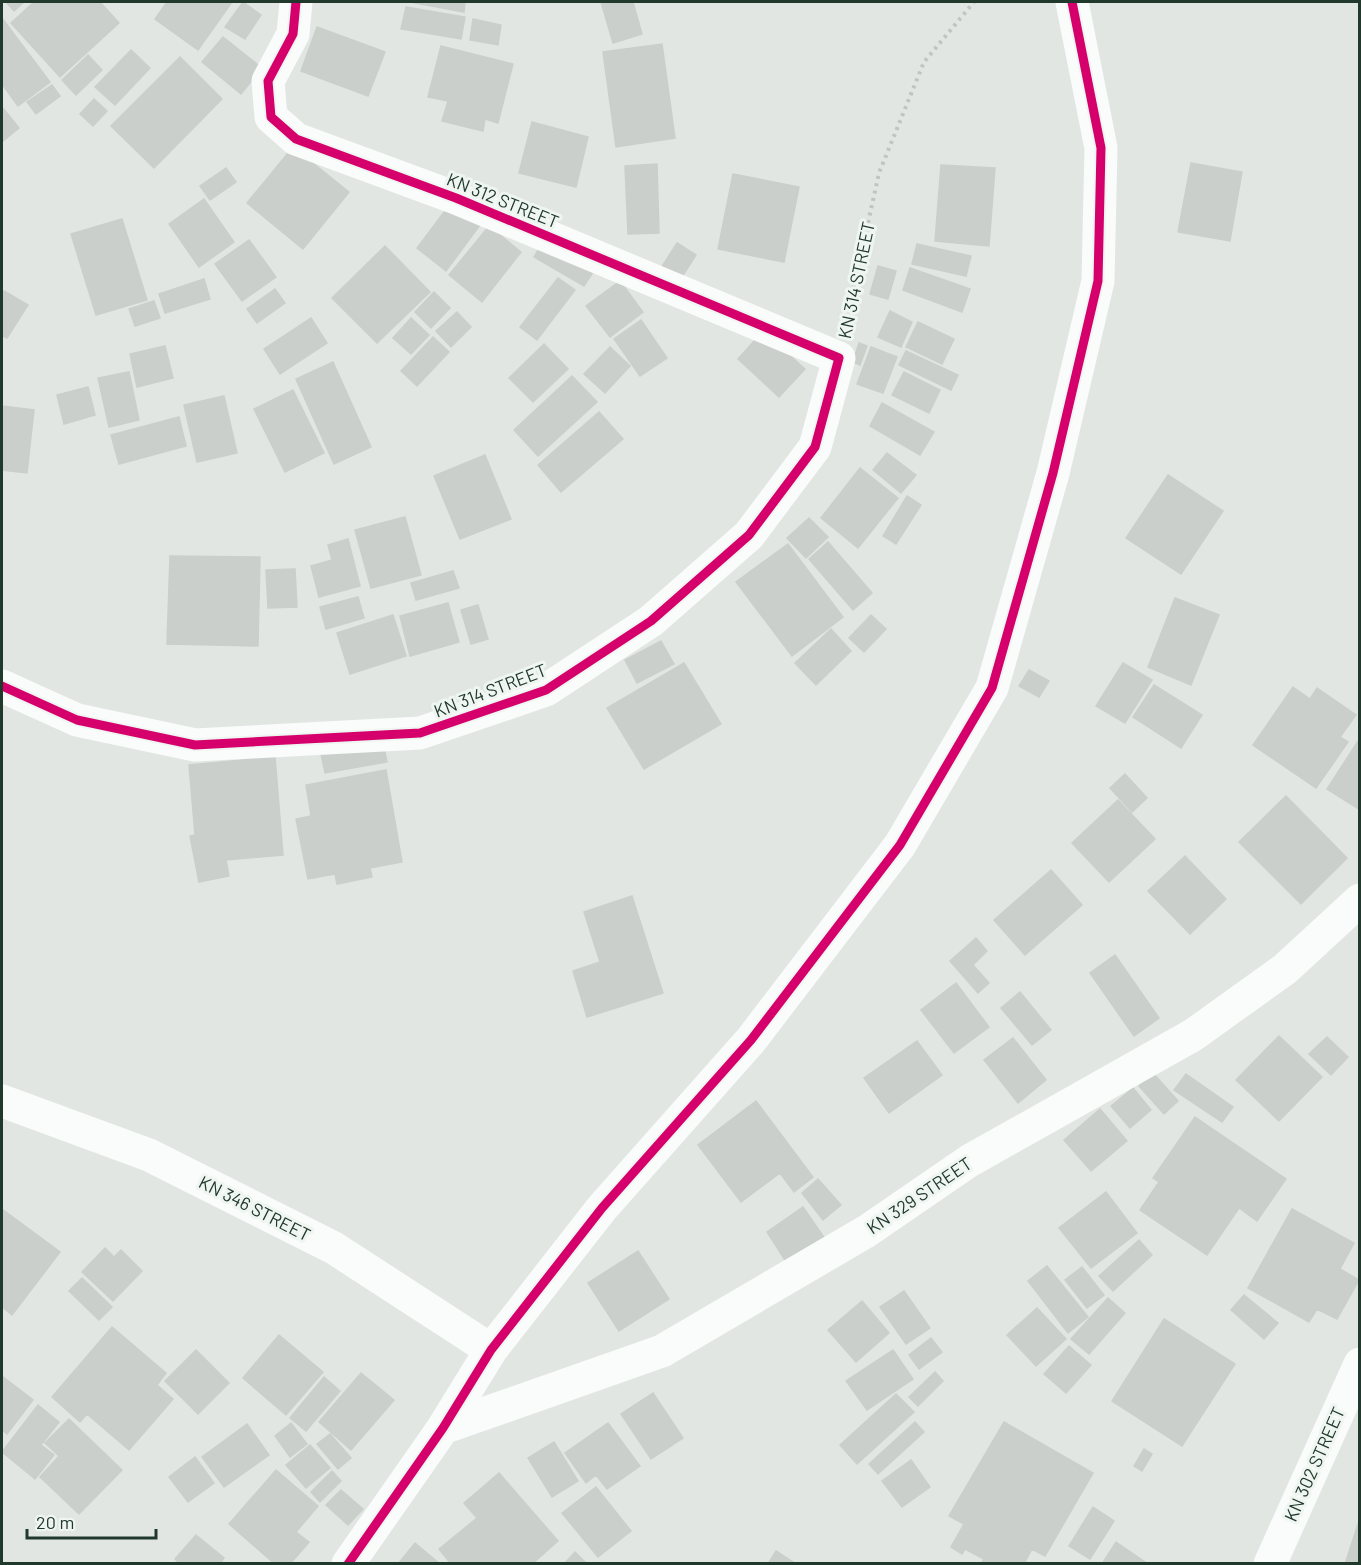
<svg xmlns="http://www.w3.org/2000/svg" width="1361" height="1565" viewBox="0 0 1361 1565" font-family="Barlow,sans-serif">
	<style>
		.building { fill: #cacfcc; stroke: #cacfcc; stroke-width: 1.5 }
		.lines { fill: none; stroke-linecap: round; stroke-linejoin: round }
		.path { stroke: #bfc6c2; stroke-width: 4; stroke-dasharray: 3 4.5; stroke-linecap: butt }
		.minor { stroke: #fafbfb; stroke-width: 33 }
		.cycleway-casing { stroke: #eff6f1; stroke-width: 13 }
		.cycleway { stroke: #d6006c; stroke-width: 9 }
		.labels { text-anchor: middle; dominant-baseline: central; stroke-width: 6; stroke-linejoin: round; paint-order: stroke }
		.street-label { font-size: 18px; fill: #21382d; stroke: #eff6f1 }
	</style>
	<rect width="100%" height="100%" fill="#e1e6e3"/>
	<path class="building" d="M6 2H24L14 11Z
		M34 2H100L119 23 60 77 11 23Z
		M167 2H232L198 50 155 19Z
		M243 2 261 15 245 39 225 27Z
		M410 2H465L464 12Z
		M601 2H633L642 34 613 43Z
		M406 7 465 17 461 39 401 29Z
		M2 18 50 82 18 106 2 84Z
		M473 19 501 25 498 45 470 40Z
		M317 27 385 52 368 96 301 71Z
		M223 37 262 68 241 94 202 62Z
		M662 44 675 138 616 147 603 52Z
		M441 46 513 64 498 123 485 119 483 131 442 121 448 101 428 97Z
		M131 50 150 68 115 105 95 87Z
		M88 55 102 70 76 95 62 80Z
		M180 57 222 99 154 168 111 126Z
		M52 85 60 96 36 114 27 102Z
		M94 99 107 111 93 126 80 114Z
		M2 107 19 128 2 142Z
		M532 122 588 137 576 187 519 173Z
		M293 147 349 192 303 249 247 203Z
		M1191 163 1242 172 1230 241 1178 232Z
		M657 164 659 233 628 234 625 166Z
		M941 165 995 168 989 246 935 241Z
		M226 168 236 182 210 200 200 186Z
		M733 174 799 187 784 262 718 249Z
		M204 199 234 242 199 267 169 224Z
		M453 200 483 221 446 271 417 248Z
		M122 219 147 300 96 315 71 234Z
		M489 226 521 252 482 302 449 275Z
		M249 240 276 277 242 301 215 264Z
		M544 240 595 269 584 286 534 257Z
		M677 243 696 255 680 280 661 268Z
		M917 244 971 256 966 276 912 264Z
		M385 246 430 292 377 343 332 298Z
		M878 266 896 271 888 299 870 294Z
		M910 268 970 289 962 312 903 290Z
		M558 278 575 290 537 340 520 327Z
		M204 279 210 299 165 313 159 294Z
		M620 281 643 312 610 337 586 306Z
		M275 289 285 303 257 323 247 309Z
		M4 291 28 305 7 338 3 336 2 339V295Z
		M434 292 450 308 431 328 415 312Z
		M154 301 160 318 135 326 129 309Z
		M890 311 912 322 901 347 878 337Z
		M457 312 471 327 451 347 436 331Z
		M311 318 327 343 280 374 264 349Z
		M411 318 429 335 411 354 393 338Z
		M641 320 667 358 640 376 614 339Z
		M918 322 954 339 942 364 906 347Z
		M763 331 805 369 779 397 738 359Z
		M433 337 449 352 417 386 401 371Z
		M859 343 867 346 860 365 853 362Z
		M544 344 568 369 533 402 509 378Z
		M165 346 173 378 137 387 130 354Z
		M610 347 630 366 605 393 584 374Z
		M871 347 897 357 883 393 857 384Z
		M906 351 958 375 951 390 899 365Z
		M333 362 371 447 334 464 296 379Z
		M129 372 139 420 109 427 98 378Z
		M904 372 940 390 929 413 892 395Z
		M572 376 597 402 538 456 514 430Z
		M88 387 95 415 64 424 57 395Z
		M293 390 324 453 285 472 254 409Z
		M224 396 237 453 197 462 184 405Z
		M882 403 934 432 920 455 870 426Z
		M2 406 34 410 27 473 2 470Z
		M599 412 623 439 561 492 538 465Z
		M179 417 186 446 119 464 111 435Z
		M887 453 916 475 901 493 873 470Z
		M485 455 511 519 460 539 434 476Z
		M860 468 898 498 858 548 821 518Z
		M1168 475 1223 511 1181 574 1126 538Z
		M907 496 921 505 896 544 883 536Z
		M405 517 421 575 371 588 355 530Z
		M809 518 828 537 806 558 787 538Z
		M348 539 360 586 319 597 311 566 332 560 328 545Z
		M828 542 872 593 853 610 809 559Z
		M788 544 843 617 792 656 736 582Z
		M170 556 260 557 258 646 167 644Z
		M295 569 297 607 268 608 266 570Z
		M453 571 459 588 416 600 411 583Z
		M358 597 364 618 326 629 320 607Z
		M1175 598 1219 615 1191 685 1148 667Z
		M448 603 459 642 410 656 400 616Z
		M478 605 488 639 471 644 461 610Z
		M393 615 406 656 350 674 337 633Z
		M871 615 886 629 864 652 849 638Z
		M831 629 851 651 816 685 795 663Z
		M661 641 674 664 637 683 625 660Z
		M684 663 721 724 644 769 607 708Z
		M1123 663 1152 680 1125 723 1096 706Z
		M1029 670 1049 681 1039 697 1019 686Z
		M1154 685 1202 715 1181 748 1133 717Z
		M1293 687 1310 699 1317 688 1356 715 1340 737 1348 742 1316 788 1253 745Z
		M382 738 387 762 325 773 320 749Z
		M1360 738V810L1327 789Z
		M275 757 283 855 226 860 229 876 199 882 190 836 195 835 189 765Z
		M386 770 402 862 370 868 372 877 337 884 335 874 308 879 296 819 311 816 306 785Z
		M1125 774 1147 798 1132 812 1110 788Z
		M1286 796 1347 858 1301 904 1239 842Z
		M1118 800 1155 839 1109 882 1072 843Z
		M1185 856 1226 899 1190 934 1148 891Z
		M1051 870 1082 905 1025 955 994 920Z
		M632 896 663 993 587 1017 573 971 600 962 584 912Z
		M976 938 987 951 973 965 989 983 978 993 950 961Z
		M1115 955 1159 1018 1134 1036 1090 973Z
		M956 983 989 1027 954 1053 921 1010Z
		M1020 992 1051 1030 1032 1045 1001 1008Z
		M1279 1036 1322 1077 1279 1121 1236 1080Z
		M1327 1037 1348 1057 1331 1075 1309 1054Z
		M1013 1038 1046 1080 1018 1103 984 1060Z
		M917 1041 942 1075 889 1113 864 1078Z
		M1153 1073 1178 1101 1164 1114 1139 1086Z
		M1186 1074 1233 1107 1222 1122 1174 1090Z
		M1133 1088 1151 1110 1130 1128 1111 1106Z
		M756 1101 813 1177 794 1192 780 1173 741 1202 698 1145Z
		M1100 1109 1127 1141 1091 1171 1064 1140Z
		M1195 1117 1286 1179 1257 1221 1239 1208 1207 1255 1140 1210 1159 1182 1153 1178Z
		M818 1179 841 1205 823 1220 802 1193Z
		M1106 1192 1137 1233 1091 1268 1059 1228Z
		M803 1207 828 1243 790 1268 767 1232Z
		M2 1209 60 1252 12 1315 2 1307Z
		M1292 1209 1354 1243 1340 1269 1359 1280 1337 1319 1317 1309 1309 1322 1248 1288Z
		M1139 1240 1152 1255 1113 1291 1099 1276Z
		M105 1248 114 1257 121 1250 142 1271 113 1301 82 1272Z
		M638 1251 669 1299 619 1331 588 1283Z
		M1047 1266 1088 1317 1068 1333 1028 1281Z
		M1082 1267 1104 1295 1087 1308 1065 1280Z
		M82 1278 112 1307 99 1320 69 1291Z
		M904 1291 930 1328 906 1344 880 1307Z
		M1244 1295 1278 1323 1264 1339 1231 1310Z
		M1108 1298 1125 1313 1089 1354 1071 1339Z
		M862 1301 889 1333 856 1362 828 1330Z
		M1037 1308 1066 1339 1036 1366 1007 1335Z
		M1164 1319 1235 1364 1182 1446 1112 1401Z
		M112 1327 166 1373 157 1385 173 1399 129 1450 87 1414 80 1422 52 1397Z
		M279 1335 323 1372 286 1415 243 1378Z
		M931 1338 942 1352 919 1369 909 1355Z
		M1069 1346 1091 1365 1066 1393 1044 1374Z
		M196 1350 229 1383 198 1414 165 1381Z
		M893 1350 913 1379 867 1410 846 1381Z
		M935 1372 943 1381 918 1406 909 1397Z
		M361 1373 394 1400 351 1450 319 1422Z
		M2 1376 33 1400 7 1434 2 1430Z
		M324 1377 340 1391 306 1431 290 1418Z
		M653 1393 683 1438 651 1459 621 1414Z
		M896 1394 914 1412 857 1464 840 1445Z
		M38 1405 59 1422 41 1445 54 1455 35 1479 2 1452Z
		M69 1419 122 1470 79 1514 40 1477 59 1456 45 1443Z
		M915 1422 924 1432 878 1474 869 1464Z
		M1004 1422 1093 1473 1045 1556 1032 1549 1024 1564H981L984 1559 965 1549 962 1554 951 1547 964 1524 949 1516Z
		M291 1423 307 1444 290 1457 275 1436Z
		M608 1423 640 1466 607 1489 596 1475 586 1483 565 1453Z
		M247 1424 269 1455 224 1487 202 1457Z
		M330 1434 351 1458 338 1469 317 1444Z
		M554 1442 578 1481 552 1497 528 1458Z
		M310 1445 330 1468 306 1488 286 1465Z
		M1144 1449 1152 1454 1142 1471 1134 1466Z
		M195 1457 214 1483 188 1502 169 1477Z
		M911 1460 930 1487 902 1507 882 1481Z
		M276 1470 318 1506 296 1532 309 1542 290 1564H275L229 1524Z
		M332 1471 341 1481 320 1502 311 1492Z
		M499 1473 558 1541 532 1564H451L439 1549 477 1518 464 1503Z
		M596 1487 631 1531 598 1557 562 1513Z
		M341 1490 363 1509 348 1525 326 1505Z
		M1093 1507 1114 1521 1090 1559 1069 1546Z
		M1360 1518V1564H1345Z
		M196 1535 224 1558 220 1564H180L175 1559Z
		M1116 1542 1148 1564H1102Z
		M415 1543 440 1564H398Z
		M776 1551 796 1564H768Z
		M575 1552 587 1564H564Z"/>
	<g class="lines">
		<path class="path" d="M847 318 879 173 924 62 974 2"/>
		<path class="minor" d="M2 686 77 720 195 745 420 733 546 690 651 621 749 535 815 447 839 358 456 198 296 139 271 117 268 81 293 34 296 2
			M2 1101 149 1155 334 1248 491 1350
			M443 1428 662 1351 867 1231 969 1161 1193 1035 1285 969 1360 900
			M348 1564 443 1428 491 1350 602 1208 751 1040 900 845 992 688 1053 473 1098 281 1101 148 1072 2
			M1270 1564 1360 1364"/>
		<g class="cycleway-casing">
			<path id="cycleway" d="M2 686 77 720 195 745 420 733 546 690 651 621 749 535 815 447 839 358 456 198 296 139 271 117 268 81 293 34 296 2
				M348 1564 443 1428 491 1350 602 1208 751 1040 900 845 992 688 1053 473 1098 281 1101 148 1072 2"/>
		</g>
		<use href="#cycleway" class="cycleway"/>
	</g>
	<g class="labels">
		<g class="street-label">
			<text transform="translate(503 200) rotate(22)">KN 312 STREET</text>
			<text transform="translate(856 280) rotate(-78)">KN 314 STREET</text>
			<text transform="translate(490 690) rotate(-21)">KN 314 STREET</text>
			<text transform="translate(919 1195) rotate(-34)">KN 329 STREET</text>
			<text transform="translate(255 1208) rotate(27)">KN 346 STREET</text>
			<text transform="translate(1314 1464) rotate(-66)">KN 302 STREET</text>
		</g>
	</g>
	<rect width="1361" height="1565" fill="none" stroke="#21382d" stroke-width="6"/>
	<path d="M27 1529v9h129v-9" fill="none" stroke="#21382d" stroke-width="3"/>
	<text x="36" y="1529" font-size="18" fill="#21382d" stroke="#eff6f1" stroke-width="4.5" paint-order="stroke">20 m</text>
</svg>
